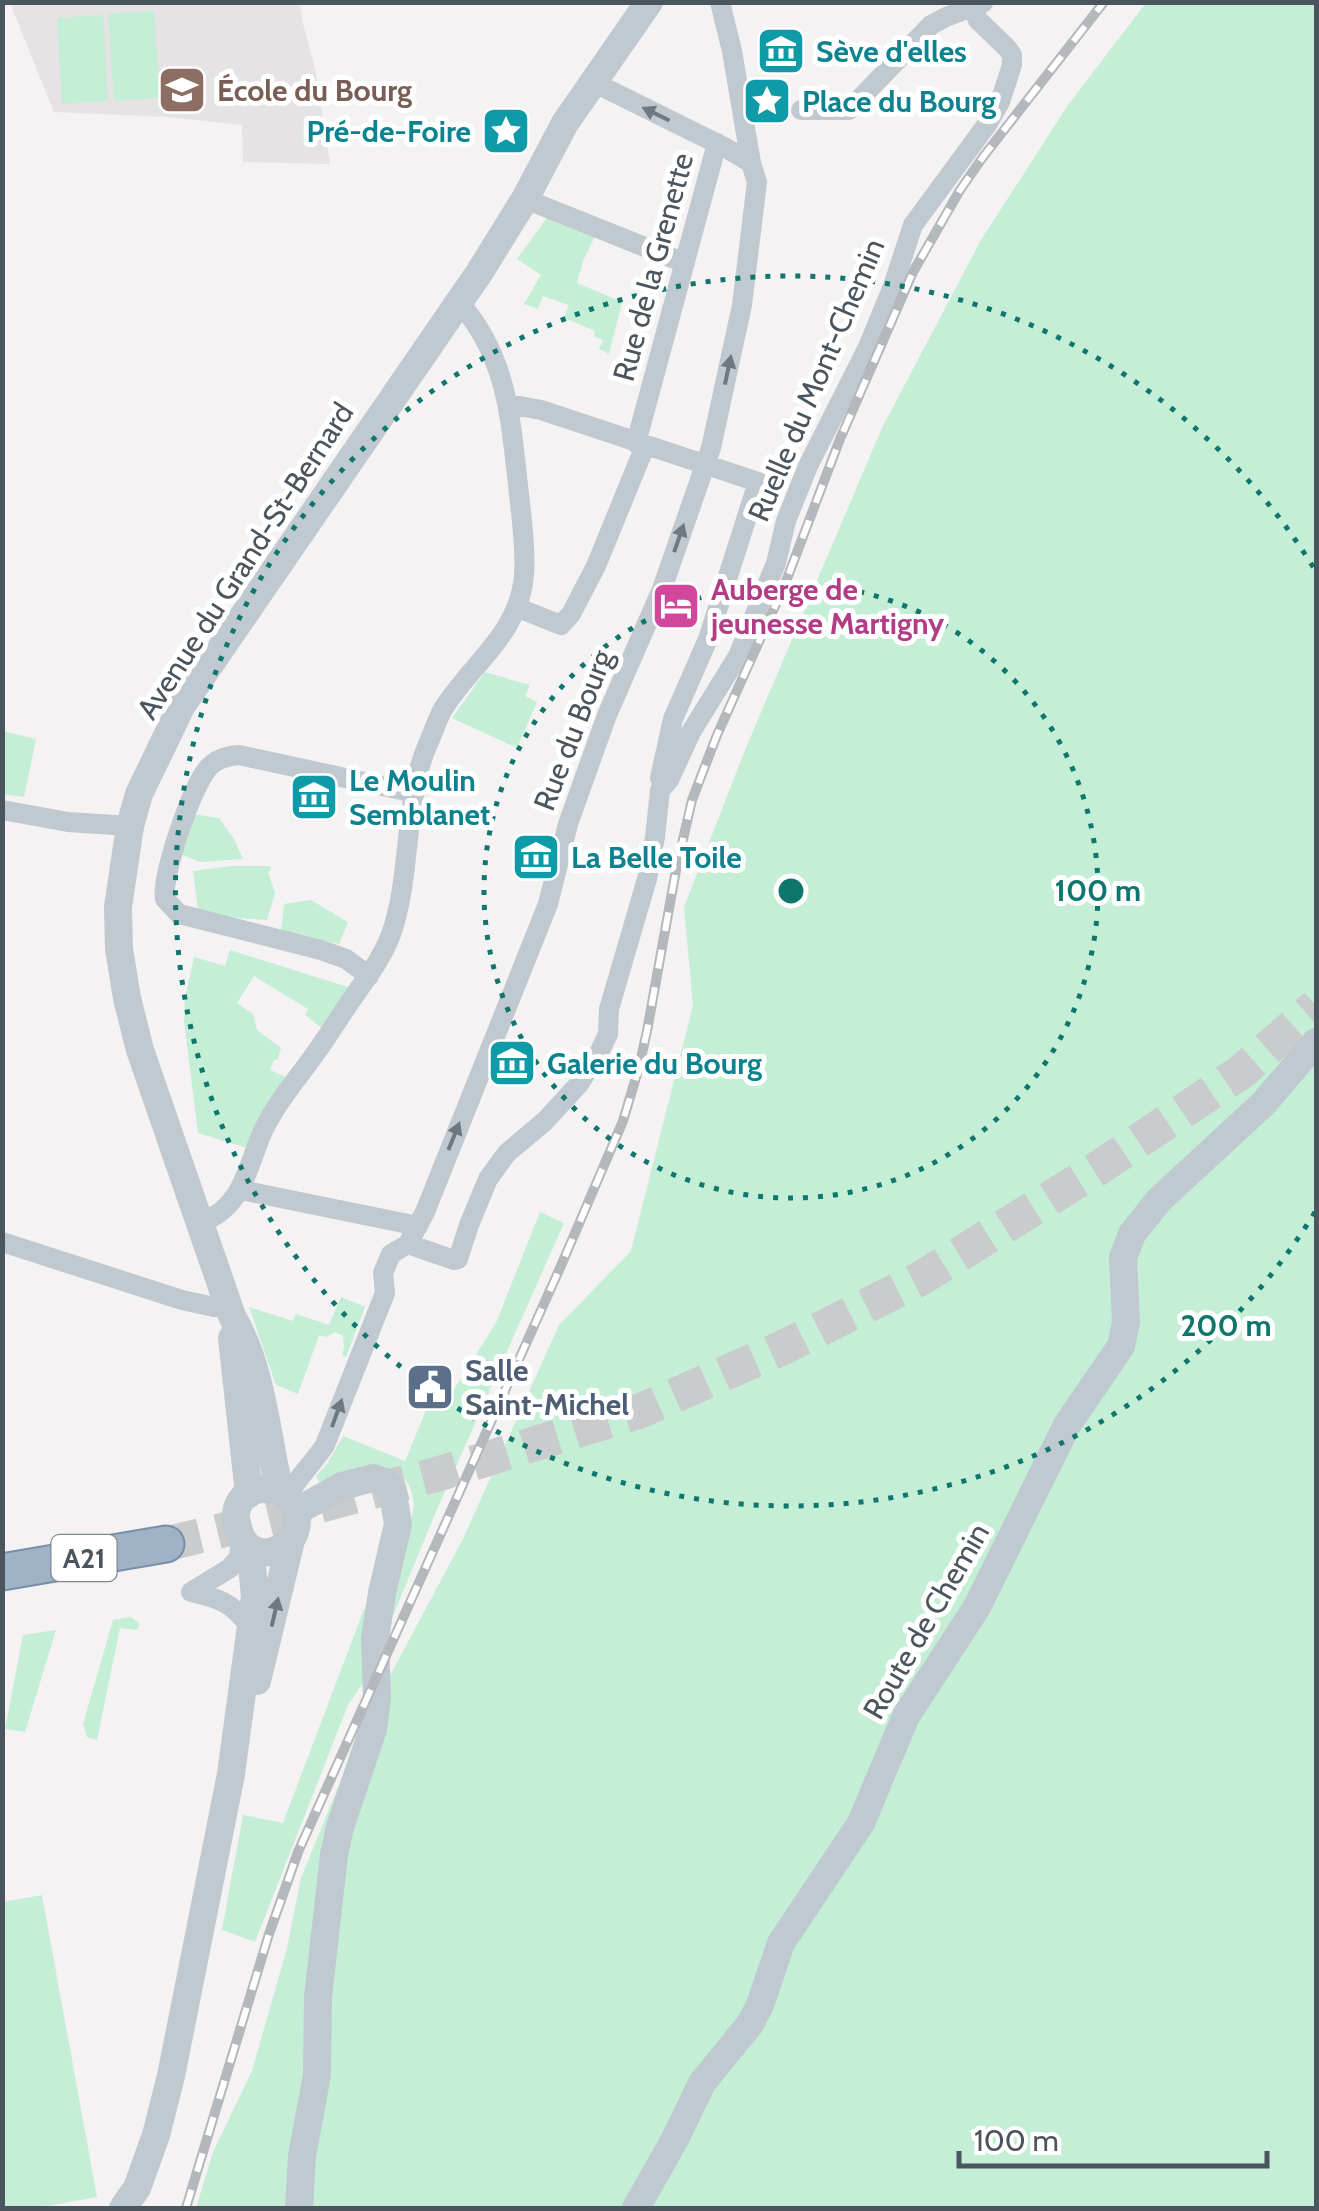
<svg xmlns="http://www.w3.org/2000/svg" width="1319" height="2211" viewBox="0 0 1319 2211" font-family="Cabin,sans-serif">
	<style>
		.education { fill: #e5e3e3 }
		.green { fill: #c4eed5 }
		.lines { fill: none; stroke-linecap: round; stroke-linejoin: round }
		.trunk-tunnel { stroke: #cacbcd; stroke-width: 35; stroke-dasharray: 35 18; stroke-linecap: butt }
		.trunk-casing { stroke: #788fa9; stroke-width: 39 }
		.minor { stroke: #c0c9cf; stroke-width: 20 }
		.tertiary { stroke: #c0c9cf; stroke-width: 28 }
		.trunk { stroke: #a0b2c6; stroke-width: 35 }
		.rail-casing { stroke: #b4b7bb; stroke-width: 10 }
		.rail { stroke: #fff; stroke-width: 6; stroke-dasharray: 19; stroke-linecap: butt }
		.oneway { fill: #6d7880 }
		.ring { fill: none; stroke: #0f766e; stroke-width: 5; stroke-dasharray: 5 10 }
		.labels { text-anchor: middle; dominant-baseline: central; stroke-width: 10; stroke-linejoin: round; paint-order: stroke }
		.shield { fill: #fff; stroke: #80888e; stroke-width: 2.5 }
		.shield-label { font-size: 28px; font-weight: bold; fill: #4a555e }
		.culture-label { font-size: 30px; font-weight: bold; fill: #0d838f; stroke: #fff; text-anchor: start }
		.education-label { font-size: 30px; font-weight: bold; fill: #785e54; stroke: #fff; text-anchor: start }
		.street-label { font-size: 30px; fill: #4a555e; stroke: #fff }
		.hotel-label { font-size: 30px; font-weight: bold; fill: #b23c85; stroke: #fff; text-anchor: start }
		.service-label { font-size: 30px; font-weight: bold; fill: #4e5e75; stroke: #fff; text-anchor: start }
		.centre { fill: #0f766e; stroke: #fff; stroke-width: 5 }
		.ring-label { font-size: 30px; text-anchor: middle; font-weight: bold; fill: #0f766e; stroke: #fff; stroke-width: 10; stroke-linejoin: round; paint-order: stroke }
	</style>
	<rect width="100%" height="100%" fill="#f4f2f2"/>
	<path class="education" d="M10 3H300L303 24 315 68 330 164 243 162 242 125 167 117 54 112Z"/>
	<path class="green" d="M1146 3H1316V2208H196L213 2152 252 2071 287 1948 301 1878 362 1728 463 1539 559 1325 631 1251 693 1005 684 907 745 750 882 428 981 240 1068 105Z
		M154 11 160 98 114 101 108 14Z
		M103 15 108 101 62 104 57 18Z
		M549 215 596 234 583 261 577 283 622 302 609 354 599 349 603 340 594 336 595 331 564 318 569 305 543 296 538 309 524 304 541 275 517 259Z
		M485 672 530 685 525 696 537 702 517 748 452 718Z
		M3 731 36 739 24 797 3 794Z
		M192 814 219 818 234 839 243 859 200 862 180 854Z
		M231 866H270L271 870 268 872 275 893 267 920 228 917 198 910 193 871Z
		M311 900 348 922 339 944 281 930 284 904Z
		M230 950 351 988 322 1028 305 1015 308 1009 254 976 237 1003 253 1014 257 1030 281 1048 278 1059 274 1060 270 1070 286 1077 266 1107 247 1148 198 1133 184 1021 185 998 194 957 225 966Z
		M540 1212 564 1223 435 1514 385 1635 414 1506C412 1488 408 1475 389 1470 360 1462 347 1471 320 1483L316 1476 327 1464 343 1436 405 1461 430 1401 444 1405 496 1323Z
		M341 1297 365 1307 346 1357 342 1355 344 1347 343 1336 335 1332 326 1337 319 1335 298 1394 276 1385 249 1307 293 1321 296 1314 329 1325Z
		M364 1609H367L365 1680 348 1705 255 1942 222 1930 243 1815 283 1823Z
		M130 1617 139 1623V1627L136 1630 120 1628 97 1740 87 1737 83 1724 113 1620Z
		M56 1630 25 1732 5 1729 23 1635Z
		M42 1895 97 2197 36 2208H3V1902Z"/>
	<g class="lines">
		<path class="trunk-tunnel" d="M166 1544 273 1518 438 1474 640 1411 782 1348 918 1280 1097 1169 1241 1072 1316 1006"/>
		<g class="trunk-casing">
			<path id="trunk" d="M2 1572 166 1544"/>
		</g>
		<path class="minor" d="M595 83 726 148 751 163
			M801 110H849L931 25 946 17 983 3
			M525 199 685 263
			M509 404 541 410 758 482 708 639 673 719 660 778
			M636 443 717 143
			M518 608 561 625 571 614 596 566 645 446
			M2 810 68 822 130 826
			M369 976 346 959 321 950 179 914 165 899C161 876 193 782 210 766 218 758 228 756 239 755L415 793
			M241 1190 418 1226
			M201 1223C243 1206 246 1171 262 1133 275 1105 294 1083 312 1058 329 1035 343 1011 359 989 371 972 382 957 390 937 412 879 403 800 428 744 433 733 437 720 443 709 471 664 520 633 524 575 526 546 521 514 518 485 510 415 507 356 458 301
			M2 1242 182 1300 214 1307 228 1304
			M408 1244 454 1260 458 1259 469 1225 488 1179 507 1153 545 1121 579 1084 600 1051 608 1034 609 1009 647 879 655 837 660 790 669 780 691 732 738 656 776 563 786 521 808 466 868 347 893 286 913 225 988 123 1000 102 1012 65V55L1007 48 978 20 973 9
			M287 1496C298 1477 313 1463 325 1445L385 1293 383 1273 391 1254 408 1244 425 1212 548 904 568 824 607 715 662 589 711 448 742 305 757 182 751 163 732 51 720 2
			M191 1592 230 1568 239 1557 241 1539
			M191 1592C218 1598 234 1603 249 1627"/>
		<path class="tertiary" d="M232 1338 249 1494
			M280 1492C266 1433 263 1370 232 1316L140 1050 127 998 119 949 118 907 130 826 139 794 182 705 479 273 525 199 565 123 649 2
			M297 1511 342 1486 373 1478 385 1482 391 1490 394 1500 398 1524 382 1593 375 1638 377 1698 373 1729 340 1827 334 1855 318 1997 317 2075 302 2156 299 2208
			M257 1681 291 1540C304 1519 296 1489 266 1489 209 1489 242 1586 291 1540
			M123 2208 137 2188 156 2135 171 2076 231 1774 255 1596 251 1557 247 1545
			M636 2208 676 2137 702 2083 750 2024 760 2005 781 1943 861 1823 906 1716 977 1607 1067 1425 1121 1346 1126 1322 1123 1258 1132 1234 1159 1200 1264 1103 1316 1042"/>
		<use href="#trunk" class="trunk"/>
		<g class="rail-casing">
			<path id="rail" d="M186 2208 269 1934 298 1852 560 1268 623 1121 639 1067 647 1031 676 870 692 800 717 735 785 584 840 439 893 318 913 272 960 190 983 157 1104 2"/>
		</g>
		<use href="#rail" class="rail"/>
	</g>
	<defs><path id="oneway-solid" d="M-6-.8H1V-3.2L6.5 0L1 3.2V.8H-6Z" transform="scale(2.5)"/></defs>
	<g class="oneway">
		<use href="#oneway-solid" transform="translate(656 114) rotate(-154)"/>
		<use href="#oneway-solid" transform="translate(728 370) rotate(-78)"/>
		<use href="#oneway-solid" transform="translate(679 538) rotate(-71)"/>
		<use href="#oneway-solid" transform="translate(454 1136) rotate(-68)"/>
		<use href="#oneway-solid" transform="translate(337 1413) rotate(-70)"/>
		<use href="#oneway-solid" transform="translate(275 1612) rotate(-77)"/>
	</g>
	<g class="ring">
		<circle cx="791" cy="891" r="307"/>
		<path d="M1315 1212A615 615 0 1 1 1315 570"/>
	</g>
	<defs>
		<g id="museum-square" transform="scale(2.5)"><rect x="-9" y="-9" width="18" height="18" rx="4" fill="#0f9aa8" stroke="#fff"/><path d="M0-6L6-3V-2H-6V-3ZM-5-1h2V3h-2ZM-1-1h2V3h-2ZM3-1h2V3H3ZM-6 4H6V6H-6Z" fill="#fff"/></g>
		<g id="school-square" transform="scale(2.5)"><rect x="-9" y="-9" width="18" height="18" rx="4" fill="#8d6e63" stroke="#fff"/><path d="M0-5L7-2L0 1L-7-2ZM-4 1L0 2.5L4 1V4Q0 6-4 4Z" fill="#fff"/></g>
		<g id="sight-square" transform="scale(2.5)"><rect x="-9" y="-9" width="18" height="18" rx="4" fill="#0f9aa8" stroke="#fff"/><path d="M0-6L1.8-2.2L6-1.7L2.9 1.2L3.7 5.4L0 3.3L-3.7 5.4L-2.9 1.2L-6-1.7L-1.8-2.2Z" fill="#fff"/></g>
		<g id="hotel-square" transform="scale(2.5)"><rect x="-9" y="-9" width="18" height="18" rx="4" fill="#d1479c" stroke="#fff"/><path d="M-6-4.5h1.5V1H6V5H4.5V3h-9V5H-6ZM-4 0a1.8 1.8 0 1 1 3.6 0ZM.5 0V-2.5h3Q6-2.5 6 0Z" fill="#fff"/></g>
		<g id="civic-square" transform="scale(2.5)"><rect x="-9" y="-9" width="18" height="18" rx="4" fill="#5c6f8a" stroke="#fff"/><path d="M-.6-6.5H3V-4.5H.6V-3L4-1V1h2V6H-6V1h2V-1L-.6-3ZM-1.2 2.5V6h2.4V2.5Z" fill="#fff"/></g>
	</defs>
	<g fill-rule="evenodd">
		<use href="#museum-square" x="781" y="51"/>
		<use href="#school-square" x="182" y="90"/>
		<use href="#sight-square" x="767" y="101"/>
		<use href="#sight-square" x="506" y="131"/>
		<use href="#hotel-square" x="676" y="606"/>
		<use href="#museum-square" x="314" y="797"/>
		<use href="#museum-square" x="536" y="857"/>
		<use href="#museum-square" x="512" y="1063"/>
		<use href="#civic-square" x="430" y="1387"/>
	</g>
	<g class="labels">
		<rect class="shield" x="51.5" y="1535" width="65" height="46" rx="8"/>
		<g class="shield-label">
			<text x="84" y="1558">A21</text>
		</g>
		<g class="culture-label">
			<text x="816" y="51">Sève d'elles</text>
			<text x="802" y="101">Place du Bourg</text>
			<text x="471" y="131" text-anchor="end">Pré-de-Foire</text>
			<text x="349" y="780">Le Moulin<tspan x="349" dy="34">Semblanet</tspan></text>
			<text x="571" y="857">La Belle Toile</text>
			<text x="547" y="1063">Galerie du Bourg</text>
		</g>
		<g class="education-label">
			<text x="217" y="90">École du Bourg</text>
		</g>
		<g class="street-label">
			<text transform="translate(653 267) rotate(-75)">Rue de la Grenette</text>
			<text transform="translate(816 380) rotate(-67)">Ruelle du Mont-Chemin</text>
			<text transform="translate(245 561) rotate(-57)">Avenue du Grand-St-Bernard</text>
			<text transform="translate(573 730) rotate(-69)">Rue du Bourg</text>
			<text transform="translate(926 1621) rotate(-60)">Route de Chemin</text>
		</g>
		<g class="hotel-label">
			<text x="711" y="589">Auberge de<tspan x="711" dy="34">jeunesse Martigny</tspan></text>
		</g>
		<g class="service-label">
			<text x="465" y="1370">Salle<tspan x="465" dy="34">Saint-Michel</tspan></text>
		</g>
	</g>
	<circle cx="791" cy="891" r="15" class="centre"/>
	<g class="ring-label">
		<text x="1098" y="901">100 m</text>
		<text x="1226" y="1336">200 m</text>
	</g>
	<rect width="1319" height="2211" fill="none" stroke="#4a555e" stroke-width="10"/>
	<path d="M959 2151v15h308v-15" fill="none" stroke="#4a555e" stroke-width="5"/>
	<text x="974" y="2151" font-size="30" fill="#4a555e" stroke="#ffffff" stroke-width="8" paint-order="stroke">100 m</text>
</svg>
